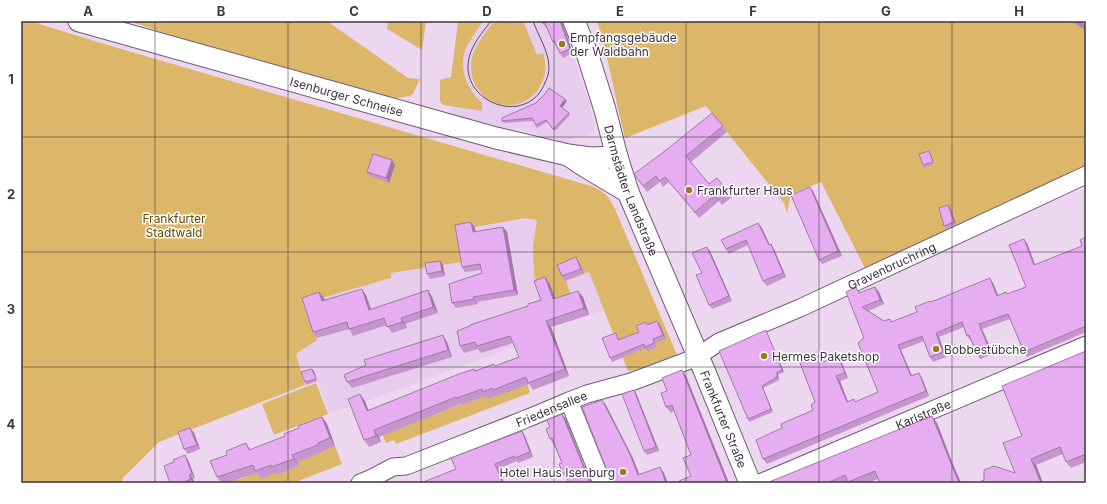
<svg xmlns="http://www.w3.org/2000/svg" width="1107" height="504" viewBox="0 0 1107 504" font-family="Inter,sans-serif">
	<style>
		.built { fill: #e8cced }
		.green { fill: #dcb76a }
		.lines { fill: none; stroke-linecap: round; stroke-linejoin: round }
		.stream { stroke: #b37cbc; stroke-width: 4 }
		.minor-casing { stroke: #6f5b72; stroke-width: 19 }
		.major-casing { stroke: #6f5b72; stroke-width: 23 }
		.minor { stroke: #fff; stroke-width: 17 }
		.major { stroke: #fff; stroke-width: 21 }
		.tram { stroke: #574c5a; stroke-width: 1 }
		.wall { fill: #c695ce }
		.shaded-wall { fill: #a179a8 }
		.building { fill: #e6adf0; stroke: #a179a8 }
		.grid { fill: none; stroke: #3e3540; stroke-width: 1; stroke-opacity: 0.55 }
		.poi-dot { fill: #9c7723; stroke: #fff; stroke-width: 1.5 }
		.labels { text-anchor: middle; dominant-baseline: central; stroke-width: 3; stroke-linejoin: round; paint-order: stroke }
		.poi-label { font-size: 12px; fill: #3e3540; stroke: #fff; text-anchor: start }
		.street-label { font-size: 12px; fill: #3e3540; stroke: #fff }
		.park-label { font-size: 12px; fill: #634804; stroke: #fff }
		.neatline { fill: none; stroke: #3e3540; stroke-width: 1.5 }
		.grid-label { font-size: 13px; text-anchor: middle; font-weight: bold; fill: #3e3540 }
	</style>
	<rect width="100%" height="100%" fill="#edd6f0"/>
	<path class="built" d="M465 21H562L571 41 569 42 590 107 594 126V132L584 137H574L567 143 517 128 510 132 451 116 457 62Z
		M526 213 580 248 604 310 539 331 516 346 330 414 318 382 305 386 296 354 317 340 305 303 391 278V273L462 262 457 230Z"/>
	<path class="green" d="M21 21H30L104 44 591 186C605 192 608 195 615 209L677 355 635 370 628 371 589 272 566 281 572 298 546 308 534 275 533 247 537 220 525 218 457 230 462 262 391 273V278L305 303 317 340 296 354 305 385 159 442 123 478 121 483H21Z
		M129 21H327L408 78 420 79 413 94 410 96 391 99 204 46Z
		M388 21H426L422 50 387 29Z
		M458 21H483C477 30 471 39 466 48 458 68 467 89 482 103V111L443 105 440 101V80L451 77Z
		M494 21H523L537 55 543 53C552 77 535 105 508 105 480 105 464 76 474 52 478 41 487 31 494 21Z
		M597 21H1086V167L866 270 821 182 791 194 787 213 784 203 706 106 625 138C615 99 609 59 597 21Z
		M316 383 328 414 274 435 262 404Z
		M527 384 530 393 396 444 394 440 386 443 382 434 399 429 398 428 402 426 403 427 436 413 437 414 442 412V411L477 399V398Z
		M335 446 342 464 293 483H227L237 479 238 480 258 472 276 473 277 475 299 466 297 462 323 452V451Z"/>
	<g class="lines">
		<path class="stream" d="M1075 21 1086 28"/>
		<g class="minor-casing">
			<g id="minor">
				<path d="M569 401 602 483"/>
				<path id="s1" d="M360 483 372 478 393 467 406 466 526 419 569 401 587 394 631 382 687 361 698 356 719 342 800 308 1086 175"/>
				<path id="s2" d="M760 483 1086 345"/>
			</g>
		</g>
		<g class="major-casing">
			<g id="major">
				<path id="s3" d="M79 21 496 138 568 155 591 158 617 157"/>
				<path id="s4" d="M574 21 588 56 605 110 617 157 628 192 704 370 750 483"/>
				<path d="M571 157C589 170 609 180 628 192"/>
			</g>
		</g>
		<use href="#minor" class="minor"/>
		<use href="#major" class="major"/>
		<path class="tram" d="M491 21C483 32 472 44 469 58 459 102 525 127 544 85 547 79 549 74 549 67 549 52 538 35 533 21"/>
	</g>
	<path class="wall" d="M542 21H562L563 25 573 53 563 58 560 53 556 46 553 42 547 28H546Z
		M567 101 562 108 569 113 570 115 555 131 547 122 537 128 533 121 504 123 502 121Z
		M723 126 727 132 691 162 709 184 728 191 732 197 722 205 719 201 699 218 669 182 663 187 660 182 647 192 634 174Z
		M929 151 930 153 934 164 924 168 923 165Z
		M395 165 389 183 370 176 367 172Z
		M813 191 842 256 822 264 819 260Z
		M950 207 956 224 946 229 944 226Z
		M471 222 475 228 476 232 503 227 507 232 518 295 477 302 478 304 456 308 452 303 482 273 481 270 465 272 462 267Z
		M758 223 762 228 770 245 771 244 774 249 786 277 767 286 763 281 748 245 729 254 726 249Z
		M1086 237V332L1027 357 1024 352 1010 319 982 329 993 354 980 359 977 354 971 340H970L967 336 964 327 939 337 946 357 933 362 930 357 924 341 901 350 912 376 922 378 929 396 767 464 763 459 782 428 813 410 815 402 820 355 824 361H841L848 378 840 381 848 402H856L878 392 864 338 859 291 860 293 879 292 884 304 868 311 884 321 890 319 892 322 917 312 931 302 993 283 998 295 1006 292 1007 294 1026 287 1024 239 1027 243 1035 265 1082 246Z
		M710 251 732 301 712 309 709 305 702 273Z
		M579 262 584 273 565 281 562 276Z
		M443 265 445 276 430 279 427 274Z
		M550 284 555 299 578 291 583 297 589 315 551 327 569 376 533 390 529 384 497 396V395L488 399 486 396 461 405V404L379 437 381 442 369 447 364 440 365 401 368 410 474 369 476 371 496 366 519 357 513 343 481 353 478 349 464 353 460 346 470 326 528 306 541 300Z
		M428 290 432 297 438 313 405 324 407 328 392 333 387 325 353 336 349 329 317 338 313 332 324 298V301L366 295 371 309Z
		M657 321 660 325 666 339 655 343 657 347 648 351 645 348 612 362 610 358 618 337 619 340 639 332 648 325Z
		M766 330 767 333 784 372 778 375 779 380 763 388 773 412 749 422 748 419Z
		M447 342 452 357 352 388 347 382Z
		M1086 351V462L1071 468 1066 462 1063 454 1036 465 1043 483H982L1015 473 1022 436Z
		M312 369 314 371 317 381 306 385 305 382Z
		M682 370 686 376 729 483H680L691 476V455L674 411 671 413 666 407 667 391Z
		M634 390 636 393 659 451 647 455 644 451Z
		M932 416 937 423 952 462 961 483H880L878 479 867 483H849L848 482 847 483H769Z
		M322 417 327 424 335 446 323 451V452L297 462 299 466 277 475 275 473 261 479 257 473 227 483H221L217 477 227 455 246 443 251 450 285 436Z
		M566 419 568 480H567L563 474 562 463 554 445 550 439V427Z
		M190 428 194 433 200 449 188 454 184 449Z
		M522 431 525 436 533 457 518 463 517 461 498 469H456Z
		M188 460 195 478 193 479 194 483H170Z"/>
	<path class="shaded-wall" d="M560 21H562L563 25 573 53 570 49Z
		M565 99 567 101 562 108 560 106Z
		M392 160 395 165 389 183 386 178Z
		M810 187 813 191 842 256 838 251Z
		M948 205 950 207 956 224 954 222Z
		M471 222 475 228 477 238 473 232Z
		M758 223 762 228 772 250 769 245Z
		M503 227 507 232 518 295 514 290Z
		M1024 239 1027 243 1037 270 1034 265Z
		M771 244 774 249 786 277 783 273Z
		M707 247 710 251 732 301 729 296Z
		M576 257 579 262 584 273 581 269Z
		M440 261 443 265 445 276 442 271Z
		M545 277 550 284 558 306 553 299Z
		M990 278 993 283 1000 300 997 296Z
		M875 287 879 292 884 304 880 300Z
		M362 289 366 295 373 316 369 310Z
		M428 290 432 297 438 313 433 307Z
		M578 291 583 297 589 315 584 308Z
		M319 292 324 298 327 308 322 301Z
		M473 297 477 302 478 304 474 299Z
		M401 318 405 324 407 328 402 322Z
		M546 321 551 327 569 376 565 369Z
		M657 321 660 325 666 339 663 335Z
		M979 324 982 329 993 354 989 349Z
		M766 330 767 333 784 372 782 370Z
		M936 333 939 337 946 357 943 352Z
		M443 335 447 342 452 357 448 350Z
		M898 345 901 350 914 381 911 376Z
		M838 356 841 361 848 378 845 373Z
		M312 369 314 371 317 381 316 379Z
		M682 370 686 376 729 483H727Z
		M777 372 778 375 779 380 777 377Z
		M919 373 922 378 929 396 926 391Z
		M836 376 840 381 850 407 847 402Z
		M762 386 763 388 773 412 771 409Z
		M634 390 636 393 659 451 656 447Z
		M360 394 365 401 371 417 367 411Z
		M602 400 606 405 633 458 642 481 638 475Z
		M562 414 566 419 591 483H590Z
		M932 416 937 423 952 462 961 483H959L948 456Z
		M322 417 327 424 335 446 330 438Z
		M190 428 194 433 200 449 197 445Z
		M374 430 379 437 381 442 376 436Z
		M522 431 525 436 533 457 530 452Z
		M185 455 188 460 195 478 192 474Z
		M292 455 297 462 299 466 294 459Z
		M1031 459 1036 465 1043 483H1041Z
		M495 464 498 469 504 483H503Z
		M660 467 664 473 668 483H666Z
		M189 475 193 479 194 483 191 479Z"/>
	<path class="building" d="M542 21H560L570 49 560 53 554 41 553 42 545 23 543 24Z
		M549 88 565 99 560 106 569 113 553 129 546 120 536 125 532 118 502 121V118L536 103 545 94Z
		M712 113 723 126 686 156 709 184 717 178 728 191 718 199 715 195 695 212 665 177 659 181 656 176 643 186 634 174 670 147Z
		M929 151 933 162 923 165 919 154Z
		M373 154 392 160 386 178 367 172Z
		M810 187 838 251 819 260 791 195Z
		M948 205 954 222 944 226 939 208Z
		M471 222 473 232 503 227 514 290 473 297 474 299 452 303 449 284 482 273 480 264 462 267 455 225Z
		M758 223 769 245 771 244 783 273 763 281 746 240 726 249 721 240Z
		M1086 237V326L1024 352 1008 314 979 324 989 349 977 354 969 335 967 336 962 322 936 333 943 352 930 357 922 336 898 345 911 376 919 373 926 391 763 459 756 440 782 428 781 424 813 410 811 405 815 402 800 363 820 355 823 362 838 356 845 373 836 376 847 402 854 399 855 402 878 392 858 343 864 338 846 292 856 287 859 293 875 287 880 300 862 307 884 321 890 319 891 322 917 312 915 307 930 301 931 302 990 278 997 296 1006 292 1007 294 1026 287 1009 245 1024 239 1034 265 1082 246 1080 240Z
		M707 247 729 296 709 305 696 275 702 273 692 253Z
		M576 257 581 269 562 276 557 265Z
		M440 261 442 271 427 274 425 263Z
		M545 277 553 299 578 291 584 308 546 321 565 369 528 383 526 377 493 390 492 388 483 392 482 389 457 398 456 397 374 430 376 436 364 440 348 399 360 394 367 411 459 374 474 369 475 371 494 364 495 366 519 357 510 336 477 346 475 342 460 346 457 331 470 326V325L528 306V304L541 300 534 281Z
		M362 289 369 310 428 290 433 307 401 318 402 322 387 327 384 318 349 329 347 322 313 332 302 298 319 292 322 301Z
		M657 321 663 335 653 339 654 343 645 347 644 344 610 358 602 338 616 333 618 340 639 332 636 326 646 322 647 325Z
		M766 330 782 370 777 372V377L762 386 771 409 748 419 719 351Z
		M443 335 448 350 347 382 344 375 366 365 364 360Z
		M1086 351V454L1066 462 1060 447 1031 459 1041 483H982L981 481 984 480V470L994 466 1015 473 1003 443 1022 436 1002 386Z
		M312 369 316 379 305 382 301 372Z
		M682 370 727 483H680L679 481 691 476 683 458 691 455 672 405 666 407 661 393 667 391 662 378Z
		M634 390 656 447 644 451 622 394Z
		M602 400 629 452 638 475 660 467 666 483H612L582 407Z
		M562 414 590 483H569L565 473 563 474 559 464 562 463 552 438 550 439 546 429 550 427 547 420Z
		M932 416 948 456 959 483H880L875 471 848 482 845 475 827 483H769V482Z
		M322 417 330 438 318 443V445L292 455 294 459 271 467V465L255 471 253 465 217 477 210 461 227 455 226 451 246 443 249 450 285 436 284 434 299 428 298 426Z
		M190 428 197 445 184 449 178 432Z
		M522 431 530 452 515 458 514 456 495 464 503 483H421L456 469 451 458Z
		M185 455 192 474 189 475 191 479 182 483H170L164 466 174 462 173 460Z"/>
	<path class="grid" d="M155 21V483M288 21V483M421 21V483M554 21V483M686 21V483M819 21V483M952 21V483M21 137H1086M21 252H1086M21 367H1086"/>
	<g class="poi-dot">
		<circle cx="562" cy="44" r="4"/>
		<circle cx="689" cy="190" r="4"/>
		<circle cx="936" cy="349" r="4"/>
		<circle cx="764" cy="356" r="4"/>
		<circle cx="623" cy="472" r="4"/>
	</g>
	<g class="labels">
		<g class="poi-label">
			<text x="570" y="37">Empfangsgebäude<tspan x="570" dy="14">der Waldbahn</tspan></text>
			<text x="697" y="190">Frankfurter Haus</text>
			<text x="944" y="349">Bobbestübche</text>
			<text x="772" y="356">Hermes Paketshop</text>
			<text x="615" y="472" text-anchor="end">Hotel Haus Isenburg</text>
		</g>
		<g class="street-label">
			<text stroke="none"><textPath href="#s3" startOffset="278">Isenburger Schneise</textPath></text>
			<text stroke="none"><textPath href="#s4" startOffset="179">Darmstädter Landstraße</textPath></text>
			<text stroke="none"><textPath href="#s1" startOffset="576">Gravenbruchring</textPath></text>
			<text stroke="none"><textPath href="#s1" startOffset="206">Friedensallee</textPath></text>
			<text stroke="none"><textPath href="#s2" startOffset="177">Karlstraße</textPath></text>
			<text stroke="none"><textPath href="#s4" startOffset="426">Frankfurter Straße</textPath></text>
		</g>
		<g class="park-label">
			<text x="174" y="218">Frankfurter<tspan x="174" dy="14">Stadtwald</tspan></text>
		</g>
	</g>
	<rect width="1107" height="504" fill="none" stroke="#ffffff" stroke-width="44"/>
	<rect x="22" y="22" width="1063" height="460" class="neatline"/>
	<g class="grid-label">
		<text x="88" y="16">A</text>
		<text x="221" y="16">B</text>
		<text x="354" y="16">C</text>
		<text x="487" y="16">D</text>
		<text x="620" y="16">E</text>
		<text x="753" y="16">F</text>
		<text x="886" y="16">G</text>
		<text x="1019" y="16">H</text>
		<text x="11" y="84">1</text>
		<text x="11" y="199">2</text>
		<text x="11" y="314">3</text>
		<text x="11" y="429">4</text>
	</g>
</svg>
